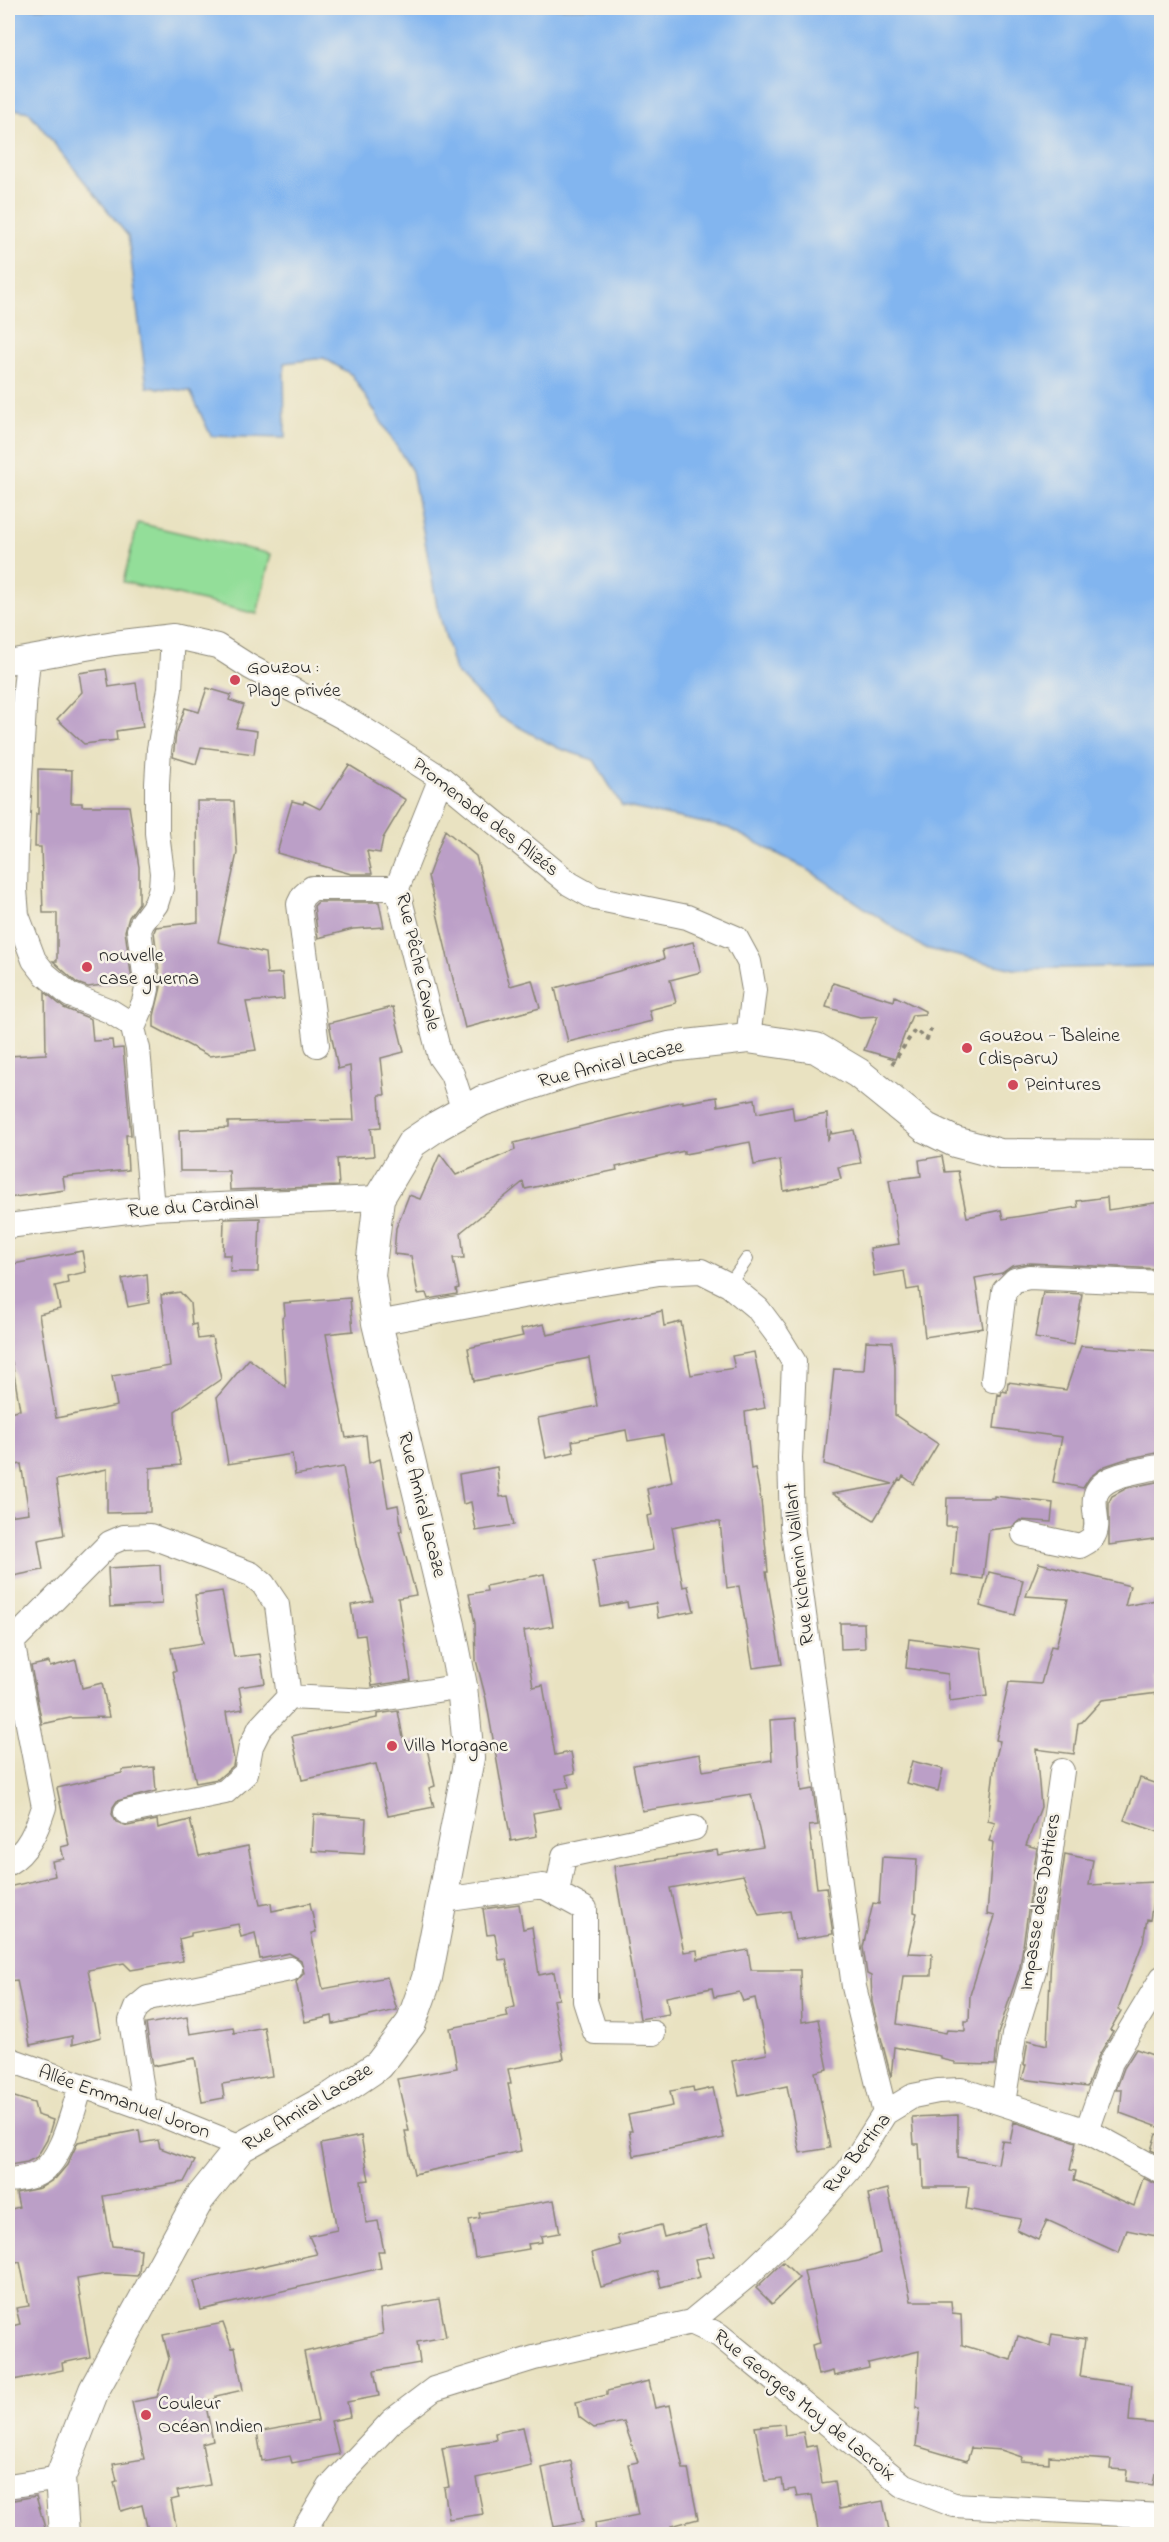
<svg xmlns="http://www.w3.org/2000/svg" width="1169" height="2542" viewBox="0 0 1169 2542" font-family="'Indie Flower',sans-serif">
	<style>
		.green { fill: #93de99; stroke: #5f8462; stroke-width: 1.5 }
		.water { fill: #82b5ef; stroke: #56708d; stroke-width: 1.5 }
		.building { fill: #bb9fc7 }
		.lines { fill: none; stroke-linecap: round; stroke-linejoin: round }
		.service-casing { stroke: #8a8676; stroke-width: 14 }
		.minor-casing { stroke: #8a8676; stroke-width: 26 }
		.tertiary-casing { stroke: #8a8676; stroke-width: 32 }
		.path { stroke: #8a8676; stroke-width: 4; stroke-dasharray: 4.5 4.5; stroke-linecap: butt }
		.service { stroke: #fff; stroke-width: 12 }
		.minor { stroke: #fff; stroke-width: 24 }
		.tertiary { stroke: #fff; stroke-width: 30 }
		.poi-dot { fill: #d1495b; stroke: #f7f3e8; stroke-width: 2 }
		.labels { text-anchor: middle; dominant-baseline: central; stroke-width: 5; stroke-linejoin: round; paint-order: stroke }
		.poi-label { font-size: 20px; fill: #2b2b2b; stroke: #f7f3e8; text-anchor: start }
		.street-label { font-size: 20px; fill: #2b2b2b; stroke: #f7f3e8 }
	</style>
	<rect width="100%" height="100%" fill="#f7f3e8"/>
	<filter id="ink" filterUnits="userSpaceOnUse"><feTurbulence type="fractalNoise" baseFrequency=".0167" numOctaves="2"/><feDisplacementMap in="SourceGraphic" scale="12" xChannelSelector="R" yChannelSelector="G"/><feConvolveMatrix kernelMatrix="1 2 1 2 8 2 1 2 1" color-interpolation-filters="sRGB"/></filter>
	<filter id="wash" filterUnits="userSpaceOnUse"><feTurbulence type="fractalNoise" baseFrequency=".008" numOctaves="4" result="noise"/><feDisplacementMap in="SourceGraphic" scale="24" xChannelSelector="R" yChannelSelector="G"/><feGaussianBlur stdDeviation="1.35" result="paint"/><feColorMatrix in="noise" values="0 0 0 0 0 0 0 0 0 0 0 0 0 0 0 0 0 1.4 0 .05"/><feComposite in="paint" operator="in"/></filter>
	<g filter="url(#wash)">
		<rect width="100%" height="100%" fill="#e9e2c1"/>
		<path class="green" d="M138 523 271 554 257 614 123 582Z"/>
		<path class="water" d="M8 8H1161V966L1014 969 924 948 807 869 728 828 622 806 594 760 558 748 500 717 455 671 437 606 412 471 352 375 324 358 284 363 285 438 211 436 190 391 147 387 128 236 29 112 8 108Z"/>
		<g id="blocks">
			<path class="building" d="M106 669 109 687 136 683 143 727 116 731 117 740 84 744 57 719 82 692 79 673Z
				M207 688 231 695 229 700 244 705 236 728 257 731 254 754 201 747 196 764 173 757 176 734 185 708 199 712Z
				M349 765 406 800 383 838 380 853 367 851 372 874H351L277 853 292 801 303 804 304 801 320 809Z
				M38 769 72 770 71 803H82V806H129L139 867V903L129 917 125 931 132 981 88 987 77 983 53 961H57V913H43L41 847H35L36 814H38Z
				M197 801H234L237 853 218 942 265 953 267 974 282 973 284 999 246 1002 256 1050 209 1056 154 1027V1016L161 987 154 932 156 927 198 922Z
				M445 830 476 856 510 986 532 980 540 1008 465 1028 428 876Z
				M318 902H379L384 927 353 929 318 938 314 906Z
				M693 942 701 972 670 980 676 1003 649 1010 652 1021 568 1042 555 988 664 959 662 950Z
				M833 983 894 1001 895 996 925 1011V1014L912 1015 895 1059 864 1050 878 1016 860 1017 826 1007Z
				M45 992 64 1008 91 1019 93 1041 112 1040 113 1049 123 1048 131 1135H126L128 1170 63 1177 65 1190 8 1198V1056L46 1054Z
				M393 1007 404 1052 381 1058 385 1095H379L381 1127 371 1128 374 1156 337 1159 339 1186 230 1190 229 1171H180L179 1130 228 1128V1122L354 1120 350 1066 338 1069 329 1023Z
				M717 1097 718 1106 755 1099 757 1113 792 1106 794 1120 827 1114 828 1141 831 1131 832 1134 854 1130 861 1163 838 1167 841 1179 784 1191 780 1160 754 1165 750 1142 684 1154V1151L616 1167 617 1170 525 1189 523 1182 461 1232 464 1258H453L459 1288 456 1289 457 1294 428 1299 426 1293 418 1294 411 1256 394 1254 396 1228 409 1195 420 1199 440 1154 456 1175 515 1150 514 1143 683 1101V1103Z
				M942 1156 945 1172 958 1171 967 1217 1001 1210 1003 1219 1078 1207 1077 1201 1107 1197 1108 1210 1161 1202V1269L1030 1263 1012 1266 1002 1273 975 1278 983 1328 925 1337 919 1288 907 1290 904 1271 874 1276 870 1248 899 1244 889 1180 921 1176 919 1160Z
				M260 1218 258 1272H230L231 1255H223L224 1219Z
				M82 1251 86 1272 67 1276 68 1283 55 1286 60 1309 39 1314 56 1418 117 1406 112 1376 170 1366 161 1295 180 1292 190 1303 192 1325 196 1324 198 1339 212 1337 221 1379 175 1411 176 1439 181 1465 150 1468V1512L107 1513V1469L56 1480 64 1535 38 1540 43 1570 8 1577V1516L29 1513 21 1464 8 1467V1412L20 1410 12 1362 8 1363V1265Z
				M147 1274 149 1303 128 1307 122 1279Z
				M1043 1292 1082 1294 1074 1345 1035 1338Z
				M350 1298 353 1331 326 1334 346 1438 366 1435 369 1463 380 1459 388 1507 398 1505 402 1531H399L416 1595 398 1598 411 1680 372 1686 365 1635 356 1636 351 1605 373 1601 359 1554 343 1467 295 1475 292 1454 228 1464 217 1397 249 1359 286 1387 282 1318 285 1315 284 1303Z
				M662 1311 664 1326 681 1322 691 1375 735 1368 732 1356 754 1352 765 1408 745 1412 751 1469 755 1468 761 1500 768 1572H766L782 1664 753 1668 739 1586 727 1588 720 1522H698L672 1527 683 1587 688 1586 694 1611 658 1618 656 1603 628 1608 627 1602 601 1607 593 1560 653 1550 647 1516 652 1515 647 1489 672 1482 663 1435 628 1441 626 1430 572 1441 574 1452 546 1458 538 1418 597 1406 589 1358 474 1381 468 1348 523 1336 521 1329 544 1324 547 1335Z
				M866 1341 892 1342 895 1367V1415L938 1444 914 1484 903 1476 901 1480 899 1479 874 1520 832 1494 893 1484 824 1464 834 1369 864 1370Z
				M1081 1346 1161 1351V1452L1126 1459 1105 1466 1090 1477 1083 1488 1053 1482 1062 1437 994 1428 998 1394 1001 1395 1002 1391 1007 1392 1008 1382 1066 1390Z
				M497 1467 500 1497 508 1496 514 1525 476 1531 471 1502 463 1504 459 1474Z
				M1161 1481V1538L1109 1545V1502L1112 1496 1127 1488Z
				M994 1496 1053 1503 1051 1522 1020 1520 1012 1527 989 1530 983 1579 952 1575 956 1526H946L947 1498H994Z
				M1039 1563 1130 1586 1125 1606 1161 1599V1678L1156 1679 1158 1693 1102 1700 1082 1722 1078 1723 1074 1754 1036 1749 1041 1807 1026 1845 1037 1848 1020 1967 998 2034 995 2065 955 2064V2062L941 2059V2056L894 2047 891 2077 872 2002 871 1976 867 1974 863 1947 873 1903 879 1904 882 1857 917 1859 914 1912 917 1913 908 1953 932 1954 931 1976H903L897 2024 946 2033 947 2030 965 2031V2021H969L970 1995 995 1916 987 1914 993 1842 989 1841 995 1823 988 1821 995 1761 1000 1741 996 1740 1009 1682 1041 1684 1051 1646 1056 1647 1068 1599 1026 1596Z
				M160 1565 162 1604 110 1607 108 1568Z
				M989 1572 1023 1580 1015 1615 980 1606Z
				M544 1574 553 1626 524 1631 533 1687 543 1685 555 1755 571 1752 575 1773 566 1775 569 1787 556 1789 560 1808 533 1813 537 1836 511 1841 486 1699 476 1660 475 1623 469 1594 487 1591 486 1586Z
				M222 1591 234 1657 260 1654 265 1683 239 1687 243 1709 226 1712 234 1760 233 1766 218 1779 196 1783 173 1671H176L171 1648 203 1643 195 1595Z
				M840 1623H864L865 1648 841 1649Z
				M909 1639 981 1648 987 1696 950 1701 948 1674 906 1668Z
				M76 1660 82 1688 102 1683 109 1717 70 1718 42 1724 31 1666 49 1662 50 1667Z
				M398 1711 404 1743 425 1739 435 1786 429 1788 434 1807 388 1816 376 1764 302 1780 292 1736 377 1718V1714Z
				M796 1718 801 1791 813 1789 818 1825 809 1826 817 1888 826 1887 833 1934 795 1940 790 1911 759 1915 743 1875 670 1888 684 1952 697 1950 698 1959 748 1950 751 1970H800L802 2022 818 2019 828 2069 815 2072 830 2148 800 2153 787 2086 739 2096 732 2061 767 2054 755 1998 743 2001 739 1992 714 1997 712 1988 666 1997 669 2014 640 2019 614 1866 717 1850 718 1855 763 1847 751 1794 642 1811 633 1765 700 1754 703 1771 772 1760 770 1720Z
				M912 1761 943 1769 938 1791 906 1783Z
				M154 1767 156 1791 117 1801 113 1807 112 1814 116 1822 128 1826 157 1820 158 1828 190 1820 199 1856 248 1846 260 1905 271 1903 272 1911 310 1903 316 1932 311 1933 323 1989 387 1977 397 2010 333 2024 332 2016 305 2022 296 1982 304 1973 301 1960 289 1953 260 1959 255 1933 241 1937 238 1924 191 1933V1936L179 1939 183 1961 131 1970 124 1963 88 1970 101 2037 72 2045V2036L30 2045 17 1980 8 1981V1887L55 1876 52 1861 64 1859 61 1847 69 1845 57 1788 122 1773V1770Z
				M1140 1778 1161 1785V1833L1124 1820Z
				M314 1814 366 1818 364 1854 312 1851Z
				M1065 1854 1093 1860 1089 1885 1156 1882 1150 1920 1147 1919 1143 1942 1118 2009 1121 2011 1110 2030 1113 2031 1098 2057 1087 2087 1022 2079 1026 2065H1024L1028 2040 1047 2045 1051 1954Z
				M519 1904 523 1929 532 1927 539 1975 554 1972 559 1999 553 2000 564 2059 508 2069 511 2084H508L521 2151 414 2174 405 2131H409L397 2079 457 2068 450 2028 508 2017 506 2009 515 2007 506 1959 499 1960 495 1934 487 1935 483 1909Z
				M187 2017 190 2034 233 2027 234 2033 264 2027 272 2076 222 2084 224 2098 202 2102 195 2058 153 2066 146 2024Z
				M1136 2049 1161 2058V2128L1120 2113 1122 2090H1116L1124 2068Z
				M693 2087 694 2092 713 2088 724 2138 634 2156 629 2131H632L628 2115 673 2106 670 2091Z
				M8 2095 34 2103 37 2115 53 2120 47 2140 37 2157 27 2162 10 2165 8 2153Z
				M958 2115V2157L998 2164 1002 2141 1010 2142 1014 2122 1076 2142 1070 2170 1076 2171 1074 2180 1098 2190 1134 2206 1143 2178 1161 2186V2237L1127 2230 1119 2253 1047 2220 1038 2240 1017 2230 1021 2219 966 2209 969 2187H923L922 2160H920L919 2144H914L912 2117Z
				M139 2130 141 2143 158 2140 160 2148 195 2161 184 2182 103 2196 112 2246 141 2249 139 2272 137 2276 106 2274 77 2279 90 2357 62 2363 63 2370 8 2381V2327L20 2324 16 2308 29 2306 20 2262 8 2265V2210L19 2207 16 2193 40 2188 56 2178 67 2165 78 2142Z
				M1156 2134 1161 2135V2155L1151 2150Z
				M361 2136 369 2180 361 2181 366 2223 378 2221 384 2251H378L381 2268 201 2310 194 2281 317 2254 309 2236 337 2230 321 2144Z
				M888 2189 911 2301H951L952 2313 961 2314 962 2345 1011 2360 1018 2336 1050 2346 1052 2334 1085 2339 1080 2377 1132 2385 1129 2421 1161 2424V2475L1155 2473 1153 2485 1126 2481 1127 2470 1110 2469 1111 2460 1049 2456V2463L1021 2461 1022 2457 1001 2450 971 2448 967 2461 916 2446 920 2408H916L919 2351 868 2363 869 2368 834 2376 833 2371 818 2375 812 2345 820 2343 804 2271 859 2261 880 2253 868 2194Z
				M554 2200 560 2233 541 2236 542 2242 528 2244 529 2249 475 2258 469 2220 480 2218 479 2213Z
				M661 2225 664 2237 706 2226 714 2256 695 2259 700 2277 661 2287 657 2271 601 2287 592 2253 620 2245 617 2236Z
				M783 2262 799 2278 772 2304 756 2288Z
				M439 2299 446 2337 417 2342 420 2363 374 2371 379 2396 347 2402 350 2417 331 2421 339 2454 292 2463 290 2456 262 2461 257 2432 318 2421 304 2352 383 2334 380 2309Z
				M223 2323 232 2348 235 2347 243 2390 216 2396V2399L205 2401 213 2441 202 2444 210 2485 177 2491 179 2498 171 2500 178 2535H149L142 2505 121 2511 114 2482 117 2481 113 2464 144 2459 132 2402 157 2397 169 2359 163 2335Z
				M649 2381 655 2408 670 2405 683 2469H688L698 2519 671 2526 672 2532 658 2535H596L595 2523 638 2515 628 2464 638 2462 624 2422 594 2428 579 2417 576 2402 607 2395V2391Z
				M784 2424 785 2435 803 2432 806 2447 816 2445 822 2483 835 2481 839 2509 883 2501 890 2535H819L812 2495 797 2497 795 2489 784 2491 782 2479 765 2481 755 2427Z
				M523 2427 532 2466 476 2478 483 2514 449 2519 444 2488 449 2487 442 2448 496 2440 495 2433Z
				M571 2461 583 2522 554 2527 542 2468Z
				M36 2496 47 2535H8V2501Z"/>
		</g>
	</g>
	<g filter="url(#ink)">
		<use href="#blocks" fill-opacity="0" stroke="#8a8676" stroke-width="1.5"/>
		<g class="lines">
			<g class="service-casing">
				<path id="service" d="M729 1285 747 1259"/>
			</g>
			<g class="minor-casing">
				<path id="minor" d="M28 659 25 690 16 848 15 890 17 915 34 960 45 974 70 995 110 1011 129 1023 133 1028 138 1049 152 1208
					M8 662 114 643 173 636 217 646 250 667 352 722 441 778 570 884 595 898 687 917 736 938 749 962 754 990 748 1038
					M441 778 397 888 440 1057 452 1074 464 1111
					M133 1028 144 1002 147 989 139 930 142 923 156 904 161 888 162 873 157 833V784L159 749 170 689 173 636
					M317 1045 299 904 303 896 312 888H397
					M8 1226 152 1208 379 1198
					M377 1323 561 1289 659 1273 701 1271 729 1285 758 1309 776 1333 794 1362 790 1458 792 1525 854 1987 885 2113
					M993 1380 1004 1291 1015 1280 1029 1277 1162 1283
					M1024 1534 1080 1546C1083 1544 1090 1541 1092 1538 1106 1520 1079 1495 1111 1479 1125 1472 1146 1470 1162 1466
					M8 1635 12 1641 44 1807C37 1829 28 1852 8 1863
					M8 1646 110 1543 124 1537 150 1536 251 1574 263 1584 277 1605 289 1697 369 1701 462 1686
					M126 1812 225 1792 246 1773 251 1746 260 1728 289 1697
					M557 1893 564 1856 694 1828
					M443 1900 543 1886 585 1909V2001L595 2032 653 2033
					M8 2059 145 2108 241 2147
					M1003 2103 1014 2035 1034 1970 1062 1771
					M145 2108 131 2021 136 2008 148 1998 290 1969
					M1087 2131 1111 2062 1162 1978
					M8 2180C18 2179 30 2178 39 2173 62 2162 73 2109 81 2086
					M691 2322 748 2275 805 2220 849 2170 885 2113 913 2096 938 2091 961 2090 1087 2131 1162 2172
					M8 2486 60 2478
					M302 2534 330 2487 393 2420 434 2389 534 2358 691 2322 719 2335 903 2485 954 2505 1162 2516"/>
			</g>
			<g class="tertiary-casing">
				<path id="tertiary" d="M64 2534 60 2478 94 2390 199 2199 241 2147 333 2096 379 2065 411 2023 427 1978 469 1758 462 1686 450 1625 377 1323 370 1275 379 1198 412 1143 437 1126 482 1101 571 1071 669 1047 748 1038 816 1048 858 1073 926 1128 955 1142 1000 1154 1162 1155"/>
			</g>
			<path class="path" d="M892 1064 915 1030 927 1039 932 1027"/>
			<use href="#service" class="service"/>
			<use href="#minor" class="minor"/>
			<use href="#tertiary" class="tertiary"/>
		</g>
	</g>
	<g class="poi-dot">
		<circle cx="235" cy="680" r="6"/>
		<circle cx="87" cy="967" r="6"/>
		<circle cx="967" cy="1048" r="6"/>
		<circle cx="1013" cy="1085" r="6"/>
		<circle cx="392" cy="1746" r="6"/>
		<circle cx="146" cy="2415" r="6"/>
	</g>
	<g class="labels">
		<g class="poi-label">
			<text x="247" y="668">Gouzou :<tspan x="247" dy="23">Plage privée</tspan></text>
			<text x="99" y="956">nouvelle<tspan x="99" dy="23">case guerna</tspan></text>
			<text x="979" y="1036">Gouzou - Baleine<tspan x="979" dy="23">(disparu)</tspan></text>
			<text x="1025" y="1085">Peintures</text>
			<text x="404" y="1746">Villa Morgane</text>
			<text x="158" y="2404">Couleur<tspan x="158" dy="23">Océan Indien</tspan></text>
		</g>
		<g class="street-label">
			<text transform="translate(485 818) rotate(38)">Promenade des Alizés</text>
			<text transform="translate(417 962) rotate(77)">Rue Pêche Cavale</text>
			<text transform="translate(611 1065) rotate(-14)">Rue Amiral Lacaze</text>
			<text transform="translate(193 1208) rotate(-4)">Rue du Cardinal</text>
			<text transform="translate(421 1505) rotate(76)">Rue Amiral Lacaze</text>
			<text transform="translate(800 1564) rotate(-96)">Rue Kichenin Vaillant</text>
			<text transform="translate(1041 1902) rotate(-81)">Impasse des Dattiers</text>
			<text transform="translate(124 2103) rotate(20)">Allée Emmanuel Joron</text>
			<text transform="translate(308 2108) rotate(-32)">Rue Amiral Lacaze</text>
			<text transform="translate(858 2154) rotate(-52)">Rue Bertina</text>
			<text transform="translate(804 2406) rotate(39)">Rue Georges Moy de Lacroix</text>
		</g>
	</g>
	<rect width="1169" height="2542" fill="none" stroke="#f7f3e8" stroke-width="30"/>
</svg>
